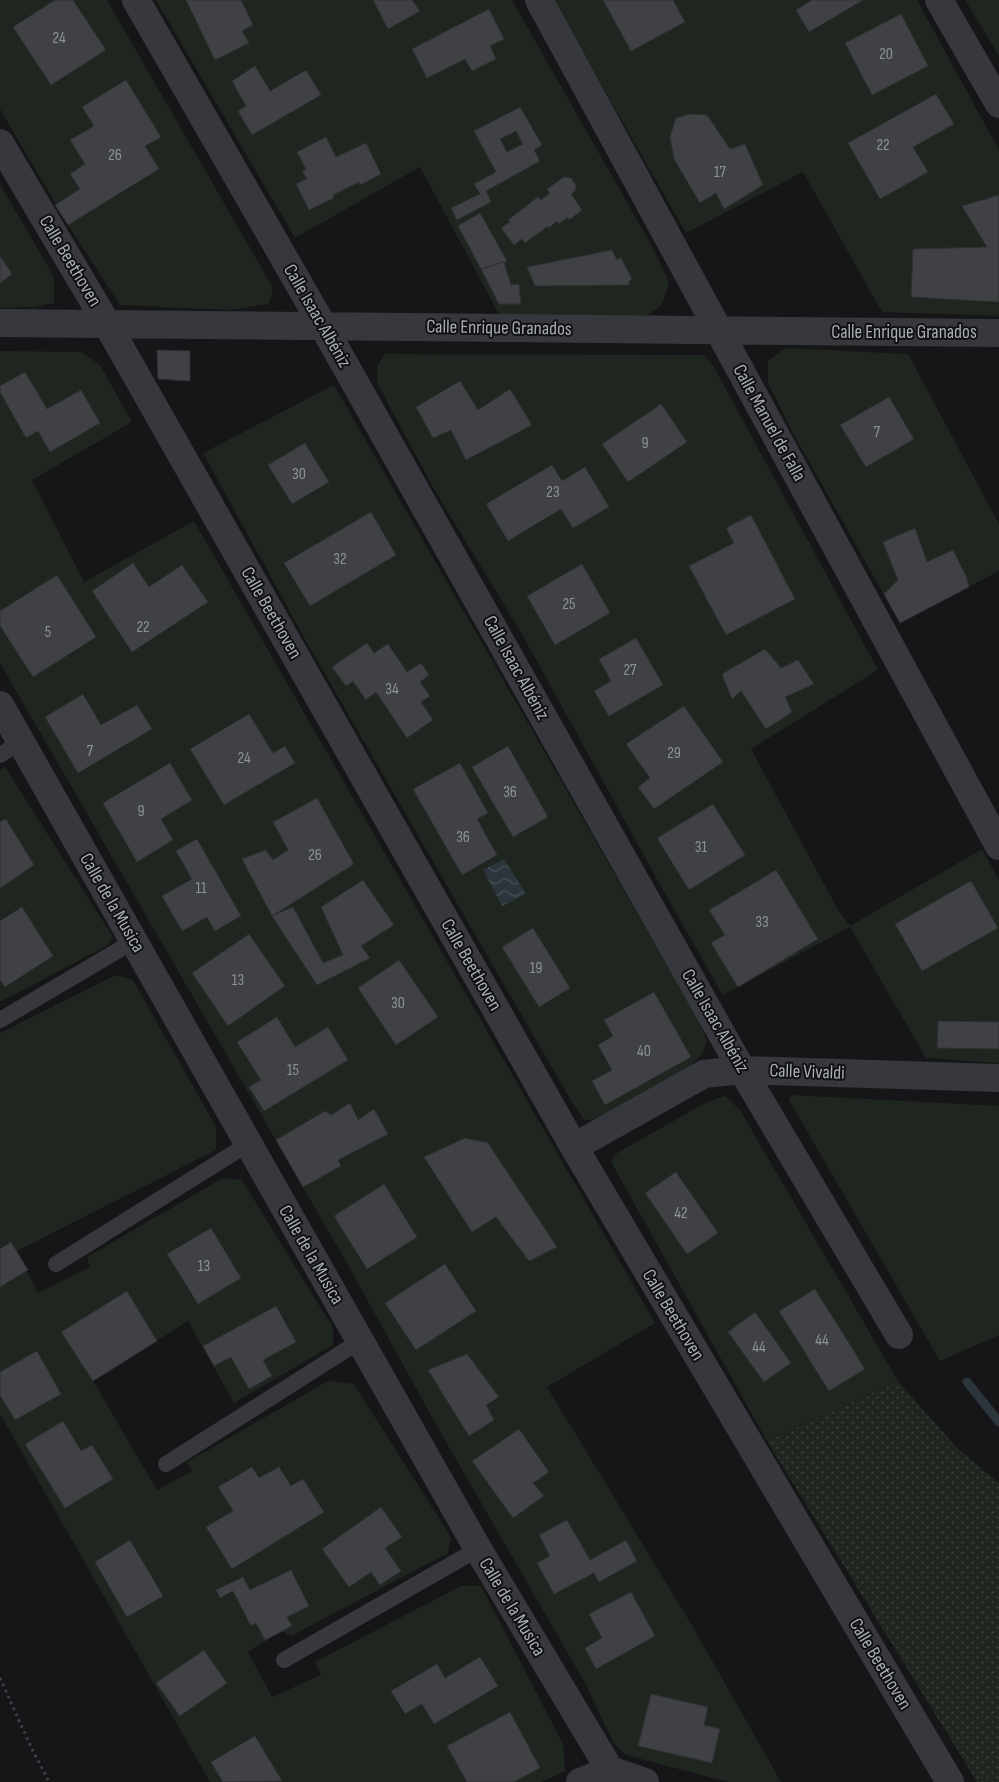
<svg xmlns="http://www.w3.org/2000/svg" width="999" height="1782" viewBox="0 0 999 1782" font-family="'Sofia Sans Condensed',sans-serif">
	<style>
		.grass { fill: url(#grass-dots) }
		.green { fill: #1e261f }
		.water { fill: url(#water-waves) }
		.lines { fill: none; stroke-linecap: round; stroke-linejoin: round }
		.stream { stroke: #2c353c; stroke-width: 9 }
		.building { fill: #404145; stroke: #303034; fill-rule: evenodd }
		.path { stroke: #3d3f44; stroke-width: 3; stroke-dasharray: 2.5 4; stroke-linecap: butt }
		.lane { stroke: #37383d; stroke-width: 16 }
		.street { stroke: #37383d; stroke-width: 28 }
		.labels { text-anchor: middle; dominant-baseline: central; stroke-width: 4; stroke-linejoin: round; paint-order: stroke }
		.number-label { font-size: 16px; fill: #8e929b }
		.street-label { font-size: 19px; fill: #a8adb8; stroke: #111113 }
	</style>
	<defs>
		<pattern id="grass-dots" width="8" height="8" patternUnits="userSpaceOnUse" patternTransform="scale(1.25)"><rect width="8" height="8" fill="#1e261f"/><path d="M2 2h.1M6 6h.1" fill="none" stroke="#3c433d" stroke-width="1.8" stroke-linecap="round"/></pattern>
		<pattern id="water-waves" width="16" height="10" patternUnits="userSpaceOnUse" patternTransform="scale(1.25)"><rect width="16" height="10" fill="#2c353c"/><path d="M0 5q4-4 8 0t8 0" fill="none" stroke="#485056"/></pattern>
	</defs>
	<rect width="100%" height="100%" fill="#161618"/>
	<path class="grass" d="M898 1381 958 1449 999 1483V1782H977L767 1441Z"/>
	<path class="green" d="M0 0H107L273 288 269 304 230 310 120 305 68 225 0 109Z
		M156 0H512L654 250 669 282 662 305 648 315 500 316 420 167 295 238Z
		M553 0H917L999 150V316L882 312 803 172 686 233Z
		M965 0H999V56Z
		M0 184 54 277V303L34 307 0 308Z
		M786 348 908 354 999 524V571L900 623 794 435 768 383V361Z
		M0 351 82 352 100 365 132 422 32 480 84 582 194 521 655 1323 547 1387 693 1627 781 1782H728L626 1755 614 1744 585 1683 438 1428 348 1265 0 663Z
		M385 354 703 355 713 365 878 670 751 749 838 910 850 926 982 849 999 880V1063L926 1058 850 927 723 995 668 899 523 636 434 489 377 383V366Z
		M334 385 699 1021 707 1041 702 1054 679 1077 600 1119 584 1120 570 1099 306 641 203 453Z
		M5 767 113 937 107 946 0 1002V770Z
		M116 975 133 980 216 1127V1150L17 1251 38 1293 90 1267 87 1257 223 1178 242 1180 333 1328V1345L234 1403 188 1321 93 1381 157 1490 192 1471 187 1462 328 1381 354 1384 451 1537 448 1553 291 1636 282 1631 248 1652 272 1697 321 1675 315 1662 461 1586H481L563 1744 565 1771 542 1782H210L0 1414V1033Z
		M791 1095 999 1106V1335L940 1361 789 1100Z
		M725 1096 740 1110 898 1381 767 1441 611 1162 617 1153 707 1102Z"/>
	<path class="water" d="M504 859 526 894 502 906 483 870Z"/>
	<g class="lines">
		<path class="stream" d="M967 1382 999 1422"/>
	</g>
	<path class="building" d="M55 0H73L106 50 51 85 13 27Z
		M186 0H241L253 25 242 31 249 43 215 60Z
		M373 0H412L420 11 388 29Z
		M603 0H673L685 22 631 51Z
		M812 0H863L809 32 796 10Z
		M489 9 504 39 490 46 496 59 472 71 465 59 427 78 412 49Z
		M901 14 928 66 872 95 845 43Z
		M255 66 270 91 306 70 321 95 252 135 238 111 246 106 232 81Z
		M126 80 161 137 145 146 159 169 68 225 55 205 80 189 70 174 85 164 70 140 94 126 82 107Z
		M936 94 954 124 913 147 928 172 880 199 848 143Z
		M520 107 542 145 534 150 540 161 486 191 491 202 457 220 451 208 480 194 474 184 496 172 474 131ZM516 131 523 144 507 152 500 139Z
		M690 114 707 115 730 149 745 144 763 185 724 209 716 193 700 203 674 159 670 137 676 118Z
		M326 137 336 157 366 143 381 174 360 185 359 182 333 195 334 198 309 210 296 184 307 179 302 171 306 169 297 152Z
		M564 177 571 178 576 185 575 191 571 194 582 210 569 220 568 217 559 224 557 221 549 228 548 226 525 243 522 239 514 245 501 228 510 222 508 220 538 197 541 200 550 193 547 189Z
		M999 195V302L911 297 913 249 987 247 962 206Z
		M480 213 507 261 481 269 458 226Z
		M612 250 617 260 621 258 632 279 629 281 630 285 535 286 527 267Z
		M0 256 12 274 0 283Z
		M504 262 511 285 519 284 521 304H499L481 269Z
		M157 350 190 351V381L158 379Z
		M25 372 47 409 81 390 100 423 50 452 38 431 26 438 0 392V386Z
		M460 381 478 410 510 389 532 425 466 460 451 430 433 438 416 407Z
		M889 397 914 439 866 467 840 425Z
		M661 404 687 442 628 482 602 444Z
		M305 443 329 482 292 504 268 465Z
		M552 465 562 481 585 467 609 507 573 528 561 509 508 541 486 504Z
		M371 512 396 555 310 606 284 563Z
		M751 515 795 599 726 635 689 566 734 543 726 528Z
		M915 528 927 562 953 550 966 576 969 587 900 623 884 594 898 580 883 542Z
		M133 563 149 587 182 565 208 602 132 652 92 591Z
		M582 564 610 613 555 645 527 596Z
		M57 575 96 637 33 677 0 626V611Z
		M636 638 663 685 609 716 594 691 611 681 599 659Z
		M367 643 374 653 388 644 407 672 421 663 429 675 420 682 430 696 421 702 433 720 407 738 376 692 366 700 353 681 346 686 332 667Z
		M765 649 781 668 798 660 814 684 785 697 792 712 766 729 741 691 732 699 722 674Z
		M83 694 101 725 137 705 152 729 78 773 45 717Z
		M684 706 723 762 654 809 638 787 650 778 626 744Z
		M249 714 273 753 285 746 295 763 224 805 190 749Z
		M508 746 548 817 513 837 472 767Z
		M170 763 192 800 161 819 173 840 137 862 103 803Z
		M460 763 488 813 477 819 497 855 462 875 413 789Z
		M317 798 354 864 272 916 242 859 266 850 273 860 288 850 273 822Z
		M713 804 745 855 689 890 657 838Z
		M6 819 34 865 0 888V822Z
		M197 839 241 916 215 931 207 917 182 931 162 896 192 879 176 851Z
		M776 870 818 939 738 987 711 943 725 935 709 910Z
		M363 880 394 925 361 946 370 958 317 985 272 916 293 907 323 963 343 955 321 907Z
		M971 881 998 928 922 971 895 924Z
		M22 907 53 956 5 987 0 980V921Z
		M533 928 570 988 539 1007 502 947Z
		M249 934 285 986 228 1026 192 973Z
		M399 960 438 1017 396 1045 358 988Z
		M654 992 691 1057 605 1105 592 1081 612 1070 598 1045 613 1036 604 1020Z
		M277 1017 295 1047 328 1027 348 1060 264 1111 249 1087 261 1080 237 1042Z
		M938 1021 999 1022V1049L937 1048Z
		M350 1103 358 1120 374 1109 388 1134 338 1160 341 1166 303 1187 276 1140 325 1111 331 1115Z
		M465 1138 488 1143 557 1247 529 1261 496 1217 472 1232 424 1157Z
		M676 1172 718 1233 687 1254 645 1193Z
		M384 1184 417 1237 367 1269 334 1216Z
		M211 1228 241 1278 198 1304 167 1254Z
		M11 1242 28 1270 0 1287V1249Z
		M445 1264 476 1311 416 1350 385 1303Z
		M815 1289 865 1369 829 1391 779 1311Z
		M127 1291 157 1341 93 1381 61 1332Z
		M276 1306 296 1342 263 1360 272 1376 249 1389 231 1357 214 1366 203 1346Z
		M755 1312 791 1363 764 1382 728 1332Z
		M37 1351 61 1394 15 1420 0 1395V1372Z
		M467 1354 499 1397 486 1405 494 1420 469 1436 428 1370Z
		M63 1421 81 1451 92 1445 113 1479 65 1508 25 1444Z
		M519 1429 549 1472 533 1483 544 1496 513 1518 472 1461Z
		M252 1467 259 1478 279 1467 291 1486 303 1479 324 1512 232 1569 206 1527 233 1511 218 1487Z
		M381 1507 402 1537 385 1548 401 1571 380 1585 371 1572 349 1587 322 1549Z
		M567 1520 590 1560 626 1540 637 1561 599 1582 594 1573 554 1594 537 1563 550 1556 539 1535Z
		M130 1540 163 1596 127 1617 95 1562Z
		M291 1570 309 1606 287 1617 292 1626 265 1640 256 1623 251 1626 233 1591 220 1598 216 1590 243 1577 250 1590Z
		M631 1592 655 1636 596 1669 585 1648 602 1638 589 1614Z
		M204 1650 227 1683 180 1716 156 1683Z
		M480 1657 498 1686 434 1724 422 1704 405 1714 391 1691 437 1664 445 1678Z
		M651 1694 708 1707 704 1725 720 1729 712 1763 638 1746Z
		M510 1712 540 1768 514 1782H467L447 1746Z
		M255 1736 282 1781 223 1782 211 1762Z"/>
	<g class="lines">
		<path class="path" d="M0 1678 31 1747 49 1782"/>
		<path class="lane" d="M0 755 21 742
			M0 1020 134 941
			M56 1264 248 1144
			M166 1464 360 1341
			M284 1660 478 1549"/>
		<path class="street" d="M136 0 323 326 742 1070 899 1335
			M539 0 999 846
			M939 0 999 104
			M0 143 107 324 574 1147 950 1782
			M0 323 999 333
			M0 705 478 1549 610 1770 645 1782
			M574 1147 704 1074 742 1070 999 1078
			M580 1782 610 1770"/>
	</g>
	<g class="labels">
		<g class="number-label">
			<text x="59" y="38">24</text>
			<text x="886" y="54">20</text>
			<text x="883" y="145">22</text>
			<text x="115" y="155">26</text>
			<text x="720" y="172">17</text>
			<text x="877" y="432">7</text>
			<text x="645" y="443">9</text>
			<text x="299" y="474">30</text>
			<text x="553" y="492">23</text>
			<text x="340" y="559">32</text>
			<text x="569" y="604">25</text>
			<text x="143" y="627">22</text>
			<text x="48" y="632">5</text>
			<text x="630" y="670">27</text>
			<text x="392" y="689">34</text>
			<text x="90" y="751">7</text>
			<text x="674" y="753">29</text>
			<text x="244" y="758">24</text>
			<text x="510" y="792">36</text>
			<text x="141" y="811">9</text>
			<text x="463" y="837">36</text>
			<text x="701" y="847">31</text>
			<text x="315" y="855">26</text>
			<text x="201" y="888">11</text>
			<text x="762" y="922">33</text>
			<text x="536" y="968">19</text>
			<text x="238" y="980">13</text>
			<text x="398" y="1003">30</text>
			<text x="644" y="1051">40</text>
			<text x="293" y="1070">15</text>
			<text x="681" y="1213">42</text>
			<text x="204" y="1266">13</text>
			<text x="822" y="1340">44</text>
			<text x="759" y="1347">44</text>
		</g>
		<g class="street-label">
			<text transform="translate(70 261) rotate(59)">Calle Beethoven</text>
			<text transform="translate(317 316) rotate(60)">Calle Isaac Albéniz</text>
			<text transform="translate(499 328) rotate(1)">Calle Enrique Granados</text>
			<text x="904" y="332">Calle Enrique Granados</text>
			<text transform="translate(769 423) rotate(61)">Calle Manuel de Falla</text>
			<text transform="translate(271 613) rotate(60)">Calle Beethoven</text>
			<text transform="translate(516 668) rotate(61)">Calle Isaac Albéniz</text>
			<text transform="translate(112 903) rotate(60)">Calle de la Musica</text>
			<text transform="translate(471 965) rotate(60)">Calle Beethoven</text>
			<text transform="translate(715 1021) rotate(60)">Calle Isaac Albéniz</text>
			<text transform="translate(807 1072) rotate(2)">Calle Vivaldi</text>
			<text transform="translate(311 1255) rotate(60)">Calle de la Musica</text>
			<text transform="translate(673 1315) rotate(59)">Calle Beethoven</text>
			<text transform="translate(512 1607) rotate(59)">Calle de la Musica</text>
			<text transform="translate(880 1664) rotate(59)">Calle Beethoven</text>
		</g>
	</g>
</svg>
